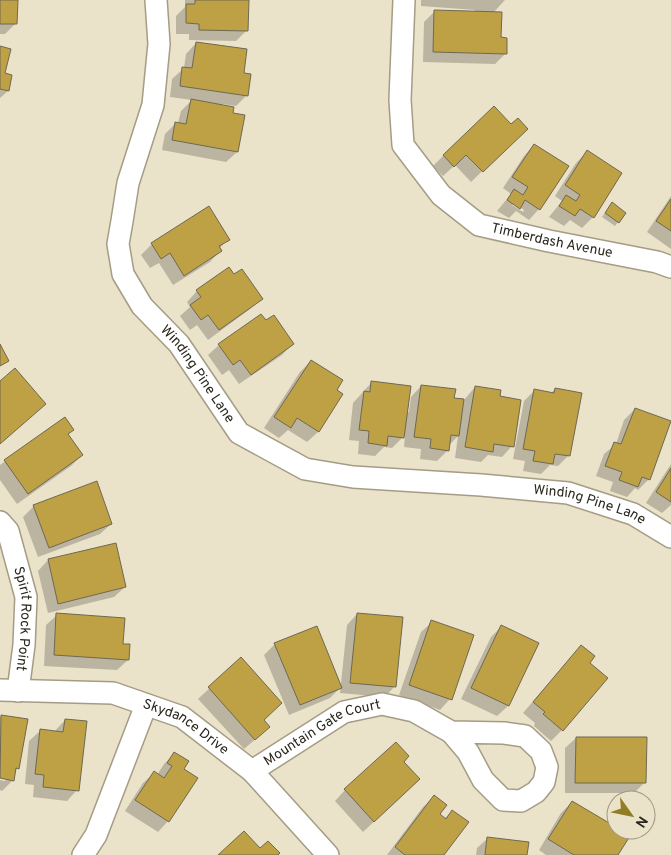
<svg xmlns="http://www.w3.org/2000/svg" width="671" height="855" viewBox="0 0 671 855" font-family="Overpass,sans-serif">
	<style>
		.shadow { fill: #0003; fill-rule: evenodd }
		.building { fill: #bea145; stroke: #6f6852 }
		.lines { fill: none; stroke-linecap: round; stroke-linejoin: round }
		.minor-casing { stroke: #a49c85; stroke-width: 24 }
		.minor { stroke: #fff; stroke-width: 21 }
		.labels { text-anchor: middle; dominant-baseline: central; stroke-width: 5; stroke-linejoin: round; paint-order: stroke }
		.street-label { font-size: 14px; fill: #2a271e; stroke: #eae2c9 }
	</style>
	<rect width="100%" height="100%" fill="#eae2c9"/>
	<path class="shadow" d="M0 0H16V23L5 34H0Z
		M185 0H247V30L236 41 189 40V34H176V16L185 7Z
		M421 0H505L493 13 500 39 506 53 495 64 423 62 424 22 435 11 475 12V10L421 6Z
		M196 43 243 74 247 95 236 106 222 104 237 152 226 162 162 150 165 134 176 123H178L181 111 192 100 170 97 172 79 184 68 186 54Z
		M0 48 8 91 0 98Z
		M526 129 471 182 455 165 443 176 433 166 444 155Z
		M534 145 539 209 529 220 516 211 509 218 497 211 511 194 503 188 524 156ZM514 203 524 210 523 212 512 205Z
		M587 152 593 217 582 228 570 220 564 226 549 217 562 201 555 196 576 163Z
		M671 196V249L647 232Z
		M609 207 625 213 615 226 602 217Z
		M208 208 228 239 219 249 220 251 210 262 173 285 159 263 150 268 141 255 152 244Z
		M234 276 261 298 250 309 208 340 197 325 190 330 180 316 190 307 187 302 197 291Z
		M292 344 282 355 239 384 229 370 222 375 208 355 219 345Z
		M311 361 335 390 342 394 318 432 307 442 288 430 279 438 264 428 300 372Z
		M372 382 406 412H409L411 397 421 386 453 399 464 400 475 387 498 397 512 446 502 457 488 455 481 462 455 458 458 436 449 445 448 450 437 461 420 459 421 449 404 447 405 435 392 448 384 447 375 456 358 454 359 441 349 440 353 403Z
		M555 389 568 456 558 466 550 465 541 474 523 471 525 461 513 459 524 401 535 390 551 393Z
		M635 409 649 479 638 490 635 488 627 497 610 491 613 482 596 476 604 454 616 444 624 420Z
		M64 418 67 435 82 455 71 466 17 504 0 480V465Z
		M671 464V505L662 513 646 503Z
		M34 506 111 524 100 534 38 557 23 517Z
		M48 560 125 587 114 597 48 613 38 571Z
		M357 614 395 686 385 697 340 693 347 625Z
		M57 615 128 660 117 670 44 666 46 625Z
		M432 622 450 699 440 710 399 695 421 632Z
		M502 626 538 644 508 706 497 716 461 699 491 637Z
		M275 644 340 688 330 698 289 715 264 655Z
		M571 657 588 663 562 730 551 741 534 726 535 723 523 713Z
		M241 659 263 720 258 737 244 749 198 699Z
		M1 716 18 768 14 772 13 780 2 791 0 790V780L5 781 7 778 0 777V717Z
		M65 720 77 790 67 801 33 797 34 785 25 784 29 741 40 731 54 732Z
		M576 738 645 782 634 793H565V748Z
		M175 753 182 769 168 821 158 832 125 811 143 783 154 773 157 775 164 764Z
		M403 762 408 790 363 832 335 801 345 790Z
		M434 797 438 814 444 819 452 811 442 855H387L423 807Z
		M572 802 618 830 617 855H546L539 850 561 813Z
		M488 838 526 855H476L477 848Z"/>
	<path class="building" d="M0 0H18L17 24H0Z
		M195 0H249L248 31 199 30V24L186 23V4H195Z
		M434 10 502 12 501 37 507 38V54L433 52Z
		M196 42 247 49 244 73 251 74 248 96 180 86 182 67 192 68Z
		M0 46 11 49 5 73 12 75 9 91 0 89Z
		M191 99 234 107 233 113 245 115 238 152 172 140 175 122 186 124Z
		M494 106 511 124 518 118 528 129 483 172 466 155 454 167 443 155Z
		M534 144 569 166 540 210 525 200 520 209 507 200 514 189 523 195 528 187 512 177Z
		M587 150 622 173 594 218 580 209 575 216 559 206 566 195 576 201 580 195 565 185Z
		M671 199V231L656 221Z
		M612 202 626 213 619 223 605 213Z
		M209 206 230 240 219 246 222 251 184 276 170 253 161 259 151 243Z
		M229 267 234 274 242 269 263 299 219 330 208 315 201 320 190 305 201 297 196 290Z
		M261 314 266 320 274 315 294 344 251 375 240 360 233 365 218 344Z
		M0 344 9 361 0 366Z
		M311 360 343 380 337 390 343 394 319 432 297 418 291 428 274 417Z
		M15 368 46 404 0 444V381Z
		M371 381 411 386 404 438 388 436 387 446 368 443 369 431 359 430 364 391 370 392Z
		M421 385 456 389 454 398 464 399 459 436 451 435 449 451 430 448 431 439 414 437Z
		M475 386 501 390 500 396 521 400 514 447 494 444 493 452 465 447Z
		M555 388 582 393 570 456 555 454 553 464 533 461 535 451 523 449 534 389 554 393Z
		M635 408 671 421 650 480 642 477 638 487 619 480 622 472 605 466 614 442 621 444Z
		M65 417 74 430 68 434 83 455 28 494 4 460Z
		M671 468V502L656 492Z
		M97 481 112 524 49 548 33 505Z
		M116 543 126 587 58 604 48 559Z
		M56 613 125 618 123 644H130L129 660 54 655Z
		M357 613 403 617 396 687 350 683Z
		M431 620 474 635 452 700 409 685Z
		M501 625 539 643 509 706 471 688Z
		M317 626 342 688 300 705 274 643Z
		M581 645 595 656 590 663 608 678 563 731 543 714 545 712 533 702Z
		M241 657 282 703 264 720 270 727 255 740 208 687Z
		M1 715 28 719 19 769 16 768 14 781 0 778Z
		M65 719 87 721 79 791 43 787 44 775 35 774 40 729 63 732Z
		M576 737H647L646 783H575Z
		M396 742 409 756 404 762 420 779 374 822 344 789Z
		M174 752 189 761 184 769 198 778 169 822 135 800 154 771 164 778 172 766 167 763Z
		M434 795 447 805 440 814 446 819 452 810 469 822 444 855H405L395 847Z
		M572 801 616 827V830H620L630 836 618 855H574L548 839Z
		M244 831 260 848 268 841 280 853 278 855H218Z
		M487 837 529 842 527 855H485Z"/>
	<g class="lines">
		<g class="minor-casing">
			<g id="minor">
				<path id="s1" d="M156 0 159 44 153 105 128 183 122 221 118 244 123 274 142 306 179 344 239 433 305 469 353 477 481 485 568 493 633 514 671 537"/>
				<path id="s2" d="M404 0 400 100 403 145 441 195 479 225 549 241 657 262 671 267"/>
				<path id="s3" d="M0 522 8 531 26 597 24 645 18 691"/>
				<path id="s4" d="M0 690 113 693 182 717 252 771 328 855"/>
				<path id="s5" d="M252 771 344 712 382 704 414 711 451 732 468 752 483 780 503 800 521 801 536 792 544 782 547 767 541 751 525 736 504 733 451 732"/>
				<path d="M83 855 96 835 146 705"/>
			</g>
		</g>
		<use href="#minor" class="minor"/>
	</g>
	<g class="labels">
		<g class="street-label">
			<text stroke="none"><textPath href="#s2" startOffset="331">Timberdash Avenue</textPath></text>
			<text stroke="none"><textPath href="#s1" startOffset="405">Winding Pine Lane</textPath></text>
			<text stroke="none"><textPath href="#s1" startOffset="840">Winding Pine Lane</textPath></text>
			<text stroke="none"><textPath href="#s3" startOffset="102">Spirit Rock Point</textPath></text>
			<text stroke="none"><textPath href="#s4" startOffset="194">Skydance Drive</textPath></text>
			<text stroke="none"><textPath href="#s5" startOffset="81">Mountain Gate Court</textPath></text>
		</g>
	</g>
	<g transform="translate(631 815) rotate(123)"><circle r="24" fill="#eae2c9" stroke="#9d9785"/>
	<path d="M0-4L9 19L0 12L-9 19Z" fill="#927d24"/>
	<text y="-8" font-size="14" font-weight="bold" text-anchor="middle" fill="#2a271e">N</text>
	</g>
</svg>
